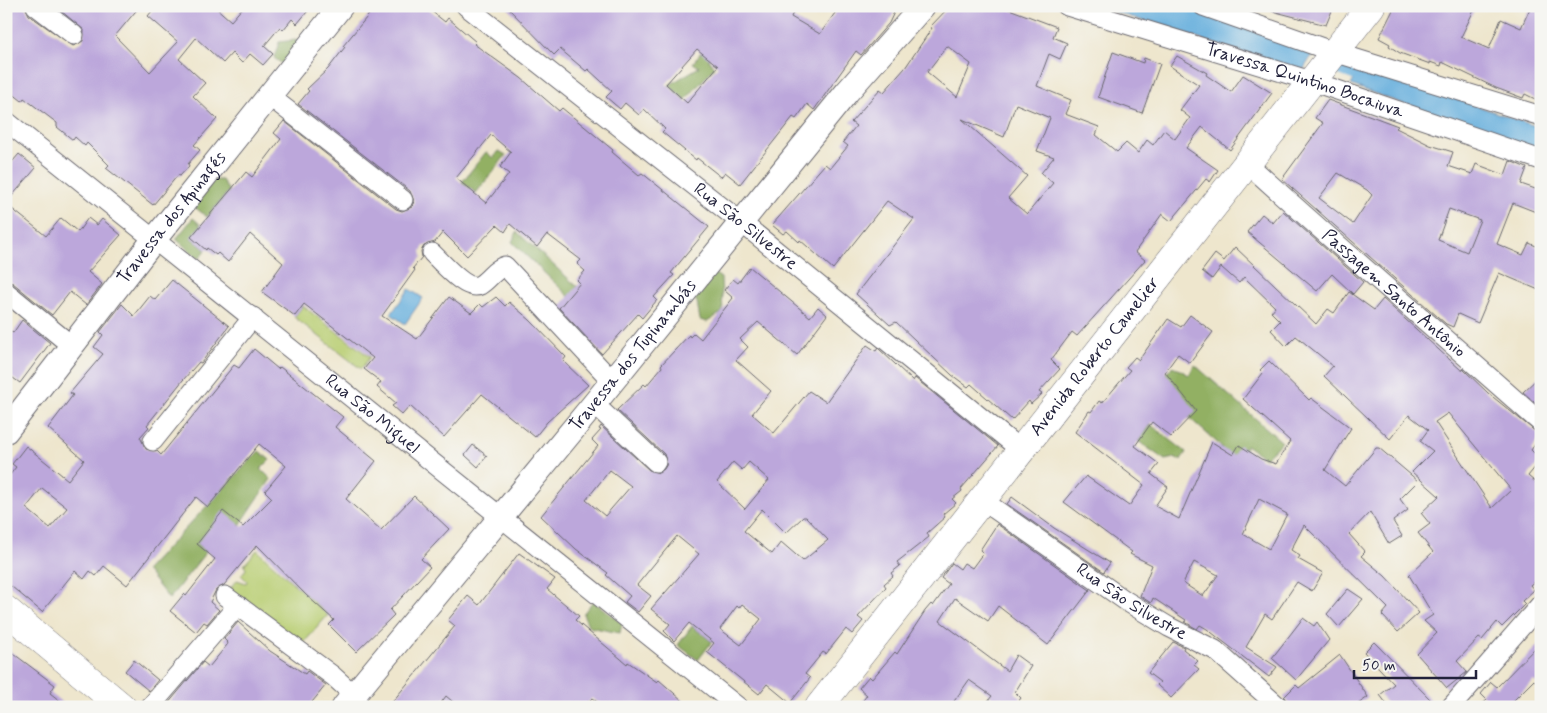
<svg xmlns="http://www.w3.org/2000/svg" width="1547" height="713" viewBox="0 0 1547 713" font-family="Mynerve,sans-serif">
	<style>
		.green { fill: #b8cd71; stroke: #6d7856 }
		.forest { fill: #92b063; stroke: #5a694f }
		.water { fill: #66afdd; stroke: #44688c }
		.lines { fill: none; stroke-linecap: round; stroke-linejoin: round }
		.canal { stroke: #66afdd; stroke-width: 18 }
		.building { fill: #bca7db; fill-rule: evenodd }
		.minor-casing { stroke: #69676e; stroke-width: 21 }
		.tertiary-casing { stroke: #69676e; stroke-width: 26 }
		.secondary-casing { stroke: #69676e; stroke-width: 29 }
		.minor { stroke: #fff; stroke-width: 19 }
		.tertiary { stroke: #fff; stroke-width: 24 }
		.secondary { stroke: #fff; stroke-width: 28 }
		.labels { text-anchor: middle; dominant-baseline: central; stroke-width: 4; stroke-linejoin: round; paint-order: stroke }
		.street-label { font-size: 18px; fill: #22223b; stroke: #f6f6f2 }
	</style>
	<rect width="100%" height="100%" fill="#f6f6f2"/>
	<filter id="ink" filterUnits="userSpaceOnUse"><feTurbulence type="fractalNoise" baseFrequency=".02" numOctaves="2"/><feDisplacementMap in="SourceGraphic" scale="10" xChannelSelector="R" yChannelSelector="G"/><feConvolveMatrix kernelMatrix="1 2 1 2 8 2 1 2 1" color-interpolation-filters="sRGB"/></filter>
	<filter id="wash" filterUnits="userSpaceOnUse"><feTurbulence type="fractalNoise" baseFrequency=".0096" numOctaves="4" result="noise"/><feDisplacementMap in="SourceGraphic" scale="20" xChannelSelector="R" yChannelSelector="G"/><feGaussianBlur stdDeviation="1.12" result="paint"/><feColorMatrix in="noise" values="0 0 0 0 0 0 0 0 0 0 0 0 0 0 0 0 0 1.4 0 .05"/><feComposite in="paint" operator="in"/></filter>
	<g filter="url(#wash)">
		<rect width="100%" height="100%" fill="#eee6cd"/>
		<path class="green" d="M303 306 370 357 361 369 294 317Z
			M257 550 328 615 301 646 227 592 237 580 246 583 247 581 241 575 246 569 244 565Z"/>
		<path class="forest" d="M296 40 300 49 284 65 274 58 279 42Z
			M716 50 708 60 715 67 685 100 669 85 699 67 693 63 701 52Z
			M499 151 506 155 476 193 462 182 486 152 493 158Z
			M212 180H222L229 191 207 217 191 204Z
			M193 218 201 225 191 238 206 250 199 259 176 239Z
			M517 232 623 328 579 306 512 242Z
			M711 271 721 278 723 312 707 322 700 320 697 302 691 295Z
			M1195 365 1282 442 1265 458 1246 445 1242 462 1213 457 1222 447 1168 399 1176 386 1161 378 1173 366 1189 375Z
			M1151 425 1186 452 1181 460 1174 458 1165 460 1138 441Z
			M259 451 270 460 261 469 271 479 240 525 197 544 206 552 169 599 146 570Z
			M593 601 622 623 620 633 589 627 583 614Z
			M692 626 712 642 698 660 678 645Z"/>
		<path class="water" d="M1097 6H1181L1314 52 1302 72Z
			M1362 66 1541 128V154L1351 85Z
			M409 289 423 298 405 324 391 314Z"/>
		<g class="lines">
			<path class="canal" d="M1343 67 1381 81"/>
		</g>
		<g id="blocks">
			<path class="building" d="M6 6H25L29 15 73 46 83 41 84 30 55 6H140L115 36 150 72 178 42 148 16 156 6H214L231 21 244 6H312L297 24 292 19 283 30 280 27 264 46 273 54 263 65 250 54 242 63 232 53 223 63 196 38 179 59 205 83 193 96 217 119 194 145 200 150 188 164 189 166 180 176 178 175 153 205 106 168 109 165 87 143 85 146 75 137 73 140 57 127V123L24 98 22 101 6 88Z
				M376 6H425L445 22 448 18 476 42 474 44 521 78 559 111 562 108 613 150 612 152 639 175 642 173 709 227 671 273 674 275 654 297 657 300 642 318 638 314 602 354 559 308 580 283 577 280 585 271 577 264 581 260 547 234 537 247 510 224 505 232 497 225 467 256 443 232 435 242 424 246 421 251 422 257 413 268 415 270 382 316 417 339 449 297 471 313 480 304 483 307 496 297 505 306 509 302 530 320 566 357 563 361 588 385 547 422 535 437 482 394 444 437 410 406 402 415 392 406 396 403 377 387 381 382 364 369 373 358 304 304 295 316 262 292 283 263 250 234 228 262 218 253 216 255 207 248 206 250 191 237 246 172 252 177 281 139 274 133 284 121 396 209 402 211 412 207 414 201 410 191 298 104 309 91 307 89 328 69 345 47 343 46ZM491 135 511 152 500 167 509 174 486 203 456 178Z
				M506 6H796L791 17 820 34 840 6H897L889 23 861 55 856 51 814 110 807 104 796 119 793 117 740 184 725 172 721 177 697 158 696 160 662 132 665 129 644 109 639 115 625 103 620 109 606 97 612 91 588 69 586 71 560 49 554 55ZM697 49 718 66 687 103 666 84Z
				M950 6H1001L1057 27 1053 37 1067 43 1060 59 1049 54 1037 86 1071 100 1065 114 1099 127 1096 135 1117 152 1126 143 1138 153 1147 140 1153 145 1164 130 1175 139 1190 118 1180 110 1199 85 1170 66 1177 56 1207 73 1206 75 1231 92 1243 75 1272 93 1230 150 1202 127 1186 148 1218 170 1210 182 1206 179 1171 221 1162 214 1135 252 1145 260 1077 336 1072 332 1051 360 1060 369 1039 392 1042 394 1031 404 1029 401 1012 420 971 384 968 387 952 375 896 322 890 325 856 294 914 219 887 201 833 269 800 240 799 242 787 231 783 234 772 225 825 164 830 168 848 146 843 142 856 126 851 122 880 89 884 92 905 68 932 28 930 27ZM947 46 971 64 957 97 927 72ZM1016 104 1050 118 1037 151 1054 157 1041 173 1053 183 1027 214 1008 198 1027 176 962 119 1004 137Z
				M1272 6H1334L1326 25 1272 11Z
				M1395 6H1476L1461 37 1489 49 1501 19 1521 28 1531 6H1541V102L1525 94 1523 98 1496 88 1442 62 1441 66 1430 62V64L1400 53 1389 46 1390 44 1379 38Z
				M1113 52 1143 63 1144 58 1160 64 1142 113 1098 97Z
				M1328 100 1398 126 1396 128 1430 145 1453 152 1448 166 1472 174 1476 164 1505 175 1510 161 1527 168 1521 184 1541 191V214L1513 203 1497 244 1523 255 1529 243 1541 248V291L1499 273 1478 323 1458 314 1453 327 1446 324 1292 188 1282 179 1323 123 1315 118ZM1338 173 1367 190 1372 195 1353 224 1319 198ZM1449 209 1480 220 1467 252 1438 240Z
				M19 154 36 168 6 203V169Z
				M6 204 46 236 61 218 78 232 88 218 97 225 102 219 121 235 88 272 102 284 86 305 70 292 52 315 13 283 6 281Z
				M1283 211 1363 282 1353 294 1332 274 1317 291 1247 232 1262 214 1273 223Z
				M1235 247 1316 324 1328 309 1334 313 1349 292 1374 310 1383 299 1461 370 1463 369 1488 393 1541 436 1531 450 1541 460 1528 476 1541 487V576L1530 585 1534 590 1522 601 1525 604 1502 627 1497 622 1482 640 1479 638 1457 661 1467 672 1447 688 1417 654 1437 633 1424 621 1433 615 1409 575 1433 552 1418 533 1430 524 1421 513 1439 496 1412 472 1433 451 1420 441 1428 430 1409 415 1390 439 1324 376 1333 366 1296 336 1286 346 1271 330 1280 321 1271 312 1275 307 1244 277 1239 283 1221 267 1212 279 1202 271 1215 254 1224 261ZM1448 413 1511 490 1492 508 1435 422Z
				M750 267 810 317 818 307 827 315 797 355 758 322 740 339 748 347 736 360 771 391 752 414 774 433 809 391 826 402 867 345 876 351 878 348 913 381 915 378 998 446 961 489 962 491 952 499 956 503 943 514 945 517 927 533 929 537 897 562 900 566 891 573 893 576 884 584 886 587 858 617 863 621 852 634 846 629 826 654 823 652 805 674 810 678 790 703 767 684 759 694 707 652 714 643 689 623 674 641 664 631 670 624 651 609 699 554 677 536 637 585 651 596 638 612 625 602 630 596 606 575 608 573 576 549 541 516 598 446 592 440 601 430 599 429 601 426 649 470 659 473 664 469 667 464 664 454 617 410 644 384 646 386 662 367 661 365 689 335 690 337 694 333 701 339 733 298 724 290 733 279 738 283ZM733 462 742 470 749 462 769 480 745 509 717 482ZM610 470 631 486 605 516 586 500ZM762 509 786 533 803 517H806L828 540 803 561 781 542 772 554 744 531ZM742 604 761 619 741 645 720 629 737 606 739 608Z
				M172 280 229 326 201 363 199 362 183 380 147 425 149 427 140 437 146 449 157 451 161 455 234 365 239 368 254 349 278 369 280 367 343 417 335 427 376 461 346 499 381 530 414 496 449 529 421 559 430 567 390 610 394 615 356 652 329 625 334 620 306 595 257 545 224 585 216 590 210 602 219 610 207 624 204 622 196 632 170 611 184 594 186 596 215 559 197 544 223 511 243 527 272 498 265 491 286 466 259 444 208 507 196 497 127 585 104 566 96 576 90 571 84 579 75 571 42 612 6 582V480L16 467 12 464 26 446 68 480 84 460 48 428 73 395 70 393 103 354 94 347 103 335 100 332 122 304 134 316 150 296 155 300ZM42 488 67 508 50 528 26 508Z
				M1190 315 1213 332 1190 363 1178 354 1165 372 1196 411 1171 437 1152 422 1135 446 1159 464 1151 474 1168 487 1155 506 1179 519 1212 442 1233 455 1239 445 1261 459 1276 464 1290 441 1243 399 1263 373 1260 370 1269 361 1309 400 1311 398 1351 428 1325 470 1345 486 1376 448H1379L1418 481 1400 499 1408 510 1393 521 1402 536 1389 544 1370 512 1349 534 1365 552 1361 556 1385 576 1419 613 1398 632 1382 615 1388 608 1304 525 1291 550 1300 556 1298 559 1323 573 1312 591 1297 582 1272 619 1265 614 1246 647 1277 667 1269 677 1207 629 1200 625 1197 629 1185 622 1186 620 1153 598 1151 603 1140 596 1152 565 1130 554 1132 552 1064 502 1086 476 1129 506 1144 485 1075 432 1089 411 1091 412 1099 401 1102 403 1130 370 1126 367 1135 357 1139 360 1168 319 1181 327ZM1259 499 1287 514 1269 549 1243 534ZM1194 562 1218 575 1203 596 1183 583Z
				M22 320 50 343 20 383 6 373V328L13 333Z
				M1541 375V408L1523 392Z
				M473 445 487 456 478 467 465 455Z
				M1012 497 1054 528 1110 563 1104 572 1007 504Z
				M997 524 1090 590 1048 645 998 606 988 621 955 598 940 621 1007 671 1016 655 1031 666 1015 692 1021 698 1014 707H983L992 696 969 680 950 707H858L867 695 859 688 869 676 872 679 895 652 897 654 925 611 931 604 933 606 949 584 941 578 952 563 960 569 964 563 972 568 983 553 980 550Z
				M519 553 555 579 547 589 579 616 575 620 627 664 628 662 657 682 659 680 690 707H604L592 698 584 707H459L446 696 438 707H388L455 626 448 620 468 596 479 605Z
				M1348 589 1363 599 1339 627 1327 614Z
				M1303 618 1314 626 1317 622 1329 640 1296 680 1272 658Z
				M238 622 270 651 305 674 307 671 326 685 308 707 167 705 203 662 209 667 227 645 228 643 224 639Z
				M1173 642 1184 647 1183 649 1198 661 1194 665 1199 669 1171 698 1157 685 1160 682 1148 673Z
				M1374 642 1432 701 1424 707H1389L1380 695 1394 684 1364 652Z
				M1541 642V686L1534 680 1513 701 1519 707H1479L1487 700 1481 694 1491 682 1497 687Z
				M6 648 55 685 50 693 68 707H6Z
				M1340 655 1368 697 1354 707H1290L1284 697 1296 685 1299 688Z
				M134 660 158 680 149 691 125 671Z"/>
		</g>
	</g>
	<g filter="url(#ink)">
		<use href="#blocks" fill-opacity="0" stroke="#69676e" stroke-width="1"/>
		<g class="lines">
			<g class="minor-casing">
				<g id="minor">
					<path d="M36 6 74 35"/>
					<path id="s1" d="M466 6 742 223 1022 451"/>
					<path id="s2" d="M1067 6 1311 81 1541 160"/>
					<path d="M1203 6 1334 52 1541 116"/>
					<path d="M268 95 403 200"/>
					<path id="s3" d="M6 121 738 707"/>
					<path id="s4" d="M1248 164C1344 252 1444 336 1541 423"/>
					<path d="M432 253C442 262 466 292 480 285 490 279 494 269 505 266L612 381"/>
					<path d="M6 292 72 346"/>
					<path d="M594 404 656 462"/>
					<path d="M153 441 253 317"/>
					<path id="s5" d="M982 500 1126 601 1169 627 1215 650 1279 707"/>
					<path d="M225 596 333 676 354 695"/>
					<path d="M150 707 238 605"/>
					<path d="M1451 707 1541 604"/>
				</g>
			</g>
			<g class="tertiary-casing">
				<g id="tertiary">
					<path id="s6" d="M6 431 153 241 341 6"/>
					<path id="s7" d="M344 707 594 404 847 92 923 6"/>
				</g>
			</g>
			<g class="secondary-casing">
				<g id="secondary">
					<path d="M6 610 122 707"/>
					<path id="s8" d="M819 707 1371 6"/>
				</g>
			</g>
			<use href="#minor" class="minor"/>
			<use href="#tertiary" class="tertiary"/>
			<use href="#secondary" class="secondary"/>
		</g>
	</g>
	<g class="labels">
		<g class="street-label">
			<text stroke="none"><textPath href="#s2" startOffset="249">Travessa Quintino Bocaiuva</textPath></text>
			<text stroke="none"><textPath href="#s6" startOffset="270">Travessa dos Apinagés</textPath></text>
			<text stroke="none"><textPath href="#s1" startOffset="356">Rua São Silvestre</textPath></text>
			<text stroke="none"><textPath href="#s4" startOffset="195">Passagem Santo Antônio</textPath></text>
			<text stroke="none"><textPath href="#s7" startOffset="455">Travessa dos Tupinambás</textPath></text>
			<text stroke="none"><textPath href="#s8" startOffset="446">Avenida Roberto Camelier</textPath></text>
			<text stroke="none"><textPath href="#s3" startOffset="469">Rua São Miguel</textPath></text>
			<text stroke="none"><textPath href="#s5" startOffset="181">Rua São Silvestre</textPath></text>
		</g>
	</g>
	<rect width="1547" height="713" fill="none" stroke="#f6f6f2" stroke-width="25"/>
	<path d="M1354 670v8h122v-8" fill="none" stroke="#22223b" stroke-width="2.5"/>
	<text x="1362" y="670" font-size="15" fill="#22223b" stroke="#f6f6f2" stroke-width="4" paint-order="stroke">50 m</text>
</svg>
